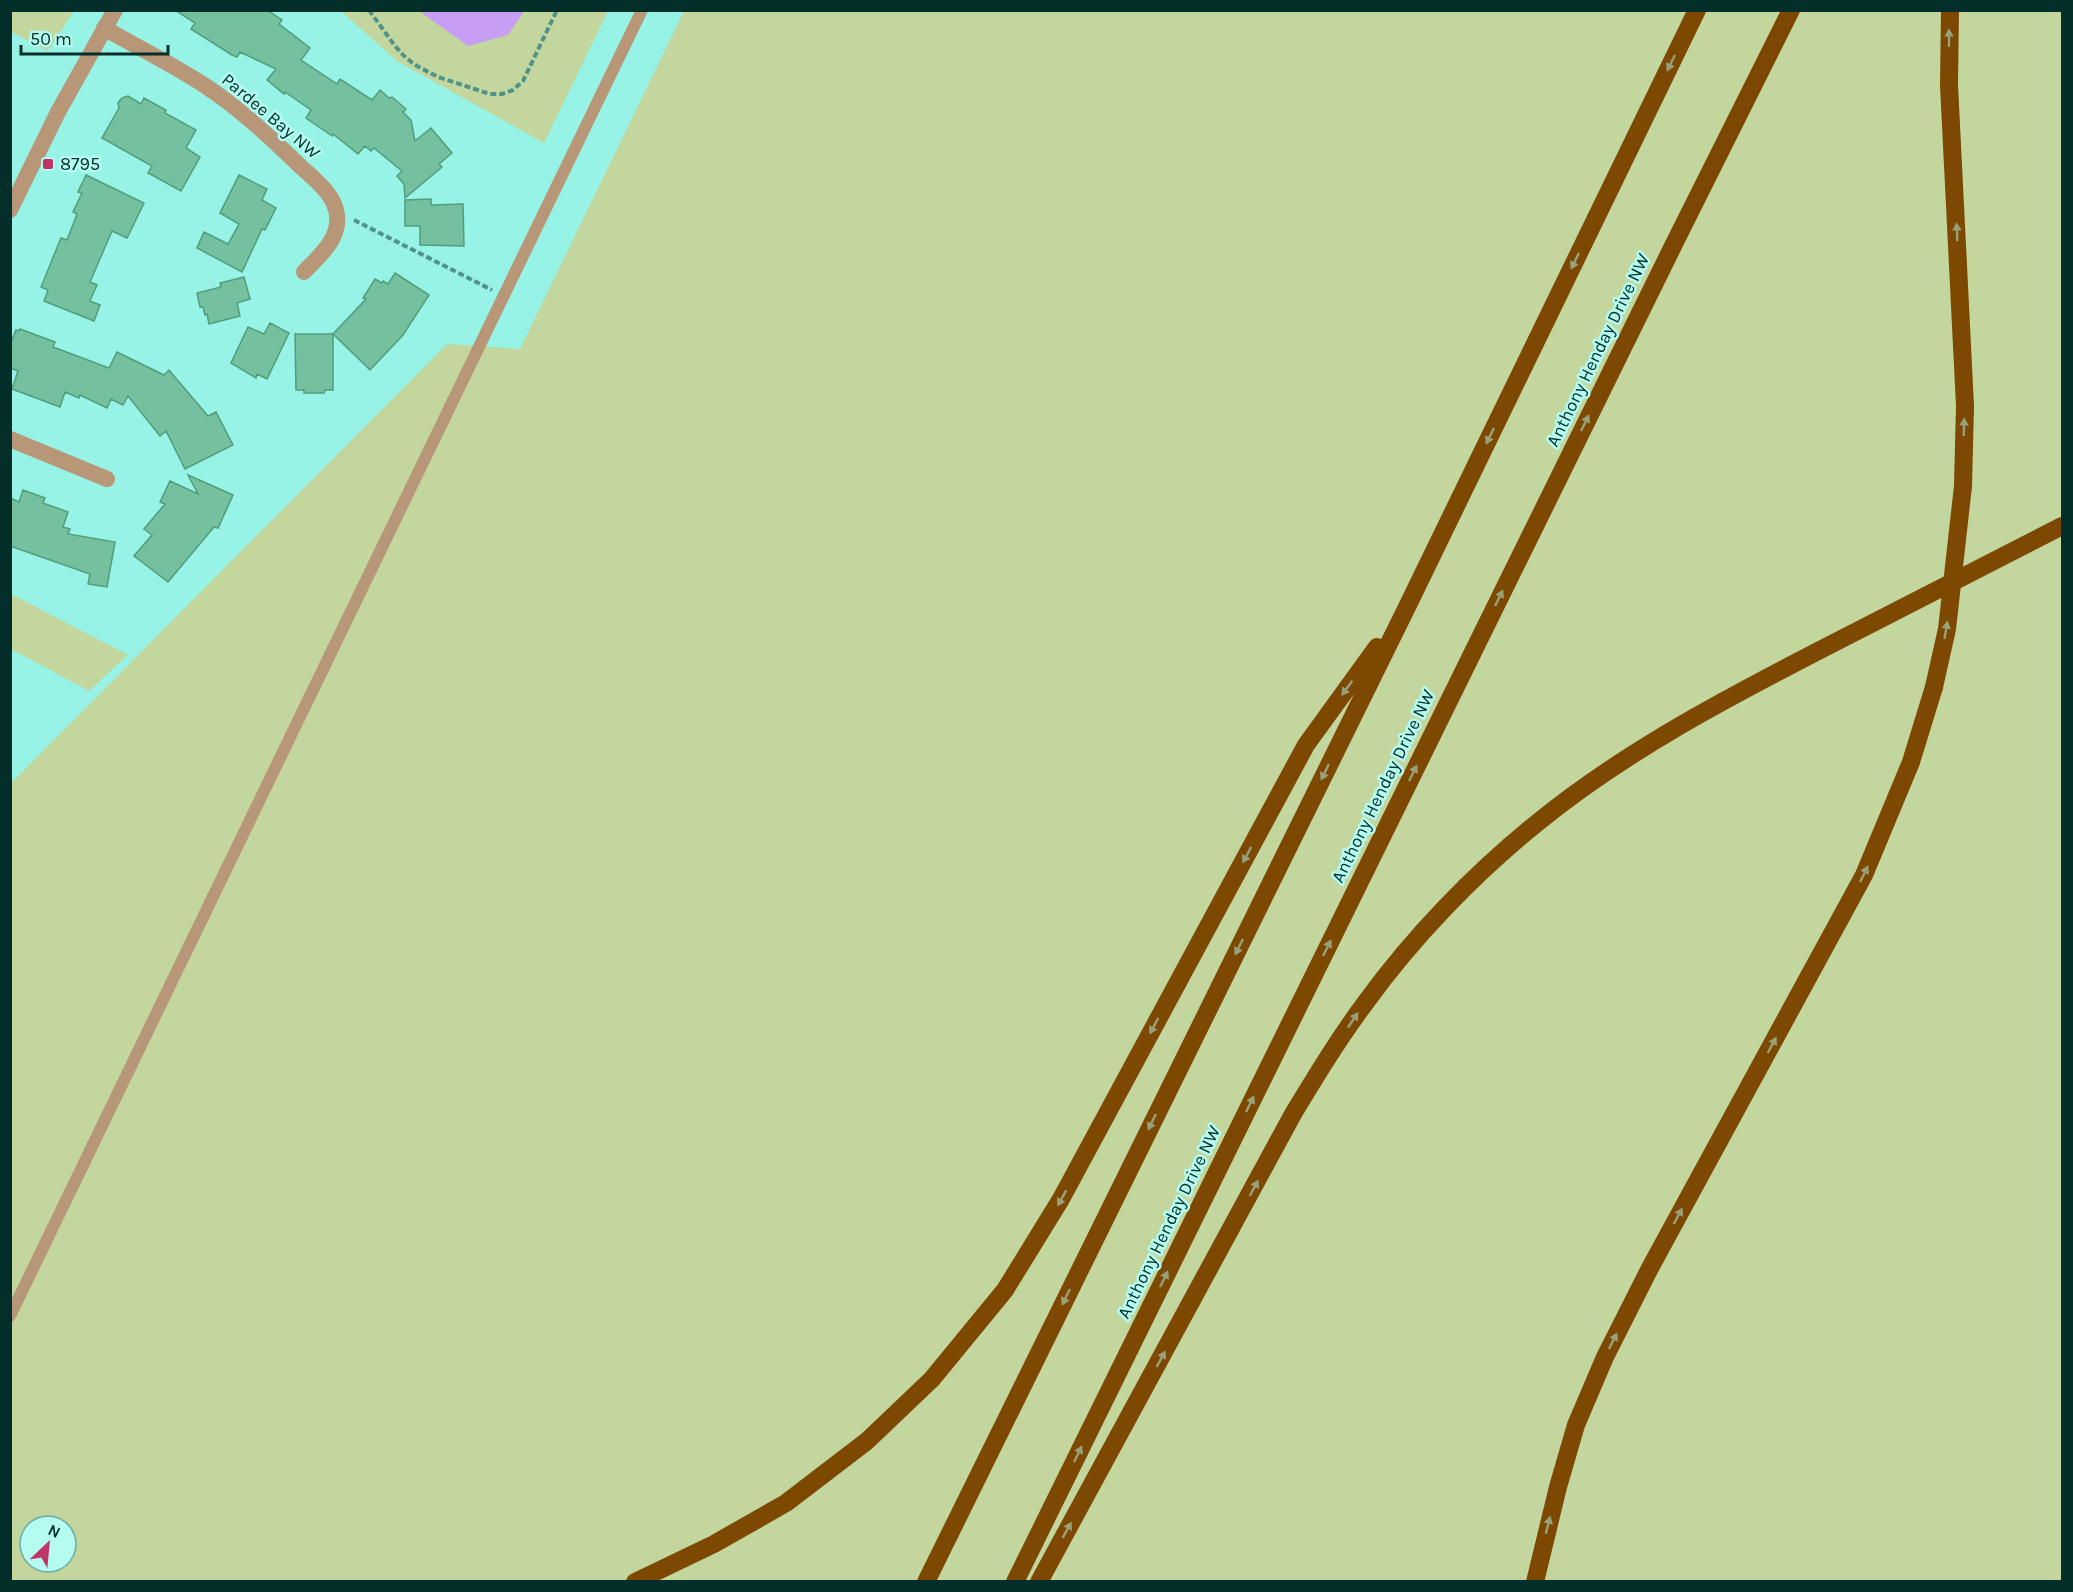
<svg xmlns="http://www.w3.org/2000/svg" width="2073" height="1592" viewBox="0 0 2073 1592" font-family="Karla,sans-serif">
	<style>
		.green { fill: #c2d69e; fill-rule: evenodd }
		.water { fill: #c69ff5 }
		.building { fill: #74c09f; stroke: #519d7c; stroke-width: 1.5 }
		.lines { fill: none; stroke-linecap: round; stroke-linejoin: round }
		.path { stroke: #4f938a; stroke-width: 4; stroke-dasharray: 6 3; stroke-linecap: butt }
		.service { stroke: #b89779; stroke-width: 12 }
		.minor { stroke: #b89779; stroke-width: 16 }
		.tertiary { stroke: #b89779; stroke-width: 16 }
		.motorway { stroke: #7c4802; stroke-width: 18 }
		.motorway-bridge { stroke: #7c4802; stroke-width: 18 }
		.oneway { fill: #98a27a }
		.poi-dot { fill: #c03365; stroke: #b4fcf1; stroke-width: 2 }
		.labels { text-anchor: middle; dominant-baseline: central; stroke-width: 5; stroke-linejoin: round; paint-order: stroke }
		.street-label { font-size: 18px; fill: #032e2a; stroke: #b4fcf1 }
		.poi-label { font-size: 18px; fill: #032e2a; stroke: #b4fcf1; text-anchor: start }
	</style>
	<rect width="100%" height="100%" fill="#96f3e5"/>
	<path class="green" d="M10 11 11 10 74 11 48 51 11 32Z
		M341 11H608L544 143 397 61Z
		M684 11H2062V1581L11 1582V783L447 344 520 349ZM30 1526H66V1562H30Z
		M10 594H11L128 655 89 691 11 649Z"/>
	<path class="water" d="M419 11H524L508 35 468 46Z"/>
	<path class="building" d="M175 10H267L282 20 279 24 310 48 301 60 337 84 340 79 372 100 380 90 389 98 392 97 406 109 403 112 411 120 415 141 431 128 452 153 439 164 442 167 405 198 404 184 397 176 402 171 374 148 371 151 365 146 358 154 333 134 332 136 306 118 311 110 285 92 284 94 267 80 276 69 240 52 237 57 232 55 191 29 195 23Z
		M128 96 141 104 144 98 166 110 165 113 196 130 186 148 200 157 181 191 148 173 152 166 102 138 119 108 118 103 122 98Z
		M86 175 144 203 127 238 112 231 90 282 97 285 90 301 100 305 94 321 44 301 48 290 41 287 61 238 67 240 77 214 73 212 82 193 78 192Z
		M239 175 267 189 262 200 276 208 265 230 262 229 242 272 197 248 204 232 228 244 239 224 220 213Z
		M431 199V205L463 204 464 246 420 245V226H405V200Z
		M395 273 429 295 403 335 370 370 333 334V390H325L324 393H304V390H296L295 334H333L366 299 363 298 375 279 382 283 383 281 388 284Z
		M244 277 250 299 237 303 240 316 209 324 207 314 205 315 203 307H200L197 293 221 287 220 283Z
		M270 323 289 333 267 379 257 374 256 378 231 363 248 327 264 334Z
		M20 329 55 342 53 347 109 368 117 352 164 375 169 370 208 416 216 412 233 445 185 469 166 431 160 436 128 396 123 405 111 399 107 408 80 395 79 398 65 392 60 407 12 389 18 371 10 368V345L16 330 19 331Z
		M188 475 233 495 218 528 214 527 168 582 134 556 152 535 144 529 165 504 160 502 170 481 198 494Z
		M23 490 45 498 43 503 68 512 63 527 70 529 68 534 115 542 107 587 88 584 90 574 10 546V498L19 502Z"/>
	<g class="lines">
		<path class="path" d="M30 10H39
			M369 10 395 46 406 58 417 66 438 77 490 94H502L513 90 523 81 557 10
			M354 220 492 290"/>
		<path class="service" d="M10 1316 642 10"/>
		<path class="minor" d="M104 28C137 47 172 64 204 85 239 108 269 136 299 165 313 178 335 194 337 215 340 239 320 255 304 272
			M10 439 107 479"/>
		<path class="tertiary" d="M10 210 58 112 115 10"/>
		<path class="motorway" d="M1950 10 1949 85 1965 406 1963 486
			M635 1582 714 1544 786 1503 867 1441 932 1379 1005 1290 1061 1199 1306 745 1377 647
			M926 1582 1407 607 1697 10
			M1015 1582 1674 244 1791 10
			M1039 1582 1293 1114C1316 1076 1339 1038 1366 1002 1413 937 1474 874 1537 823 1624 752 1725 699 1824 648 1904 607 1983 566 2062 526
			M1535 1582 1558 1487 1576 1425 1605 1357 1650 1268 1864 875 1911 762 1934 687"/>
		<path class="motorway-bridge" d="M1934 687 1947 629 1963 486"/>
	</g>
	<defs><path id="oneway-solid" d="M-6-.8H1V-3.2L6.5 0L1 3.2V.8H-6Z" transform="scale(1.5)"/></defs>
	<g class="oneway">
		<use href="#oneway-solid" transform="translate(1949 38) rotate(-90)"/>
		<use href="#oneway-solid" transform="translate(1671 63) rotate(116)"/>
		<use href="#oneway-solid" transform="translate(1957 232) rotate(-92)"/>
		<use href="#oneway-solid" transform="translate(1575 261) rotate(116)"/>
		<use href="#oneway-solid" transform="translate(1585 423) rotate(-64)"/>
		<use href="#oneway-solid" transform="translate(1964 427) rotate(-88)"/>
		<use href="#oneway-solid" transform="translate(1490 436) rotate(116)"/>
		<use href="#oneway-solid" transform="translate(1499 598) rotate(-64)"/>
		<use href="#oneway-solid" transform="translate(1946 630) rotate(-80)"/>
		<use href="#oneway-solid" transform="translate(1347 688) rotate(126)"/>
		<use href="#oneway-solid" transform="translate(1325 772) rotate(116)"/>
		<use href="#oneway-solid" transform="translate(1413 773) rotate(-64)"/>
		<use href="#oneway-solid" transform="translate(1247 855) rotate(118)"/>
		<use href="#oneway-solid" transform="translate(1864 874) rotate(-64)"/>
		<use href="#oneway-solid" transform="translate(1239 947) rotate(116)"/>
		<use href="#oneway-solid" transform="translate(1327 948) rotate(-64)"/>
		<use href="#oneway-solid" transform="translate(1353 1020) rotate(-56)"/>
		<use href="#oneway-solid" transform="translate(1154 1026) rotate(118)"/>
		<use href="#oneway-solid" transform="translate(1772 1045) rotate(-62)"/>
		<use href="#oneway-solid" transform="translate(1250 1104) rotate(-64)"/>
		<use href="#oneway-solid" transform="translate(1152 1122) rotate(116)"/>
		<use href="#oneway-solid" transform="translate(1254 1188) rotate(-62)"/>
		<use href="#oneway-solid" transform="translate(1062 1198) rotate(119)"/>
		<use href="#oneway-solid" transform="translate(1678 1216) rotate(-62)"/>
		<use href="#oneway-solid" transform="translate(1164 1279) rotate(-64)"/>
		<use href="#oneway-solid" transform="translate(1066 1297) rotate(116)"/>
		<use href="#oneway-solid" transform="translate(1613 1341) rotate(-63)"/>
		<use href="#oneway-solid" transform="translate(1161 1359) rotate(-61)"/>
		<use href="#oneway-solid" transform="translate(1078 1454) rotate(-64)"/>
		<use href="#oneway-solid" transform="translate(1548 1525) rotate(-76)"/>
		<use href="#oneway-solid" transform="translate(1067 1530) rotate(-61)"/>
	</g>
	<rect class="poi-dot" x="42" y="158" width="12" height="12" rx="3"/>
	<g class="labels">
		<g class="street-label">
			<text transform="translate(271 116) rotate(40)">Pardee Bay NW</text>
			<text transform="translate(1598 350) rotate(-64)">Anthony Henday Drive NW</text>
			<text transform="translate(1383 786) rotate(-64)">Anthony Henday Drive NW</text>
			<text transform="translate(1169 1222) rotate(-64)">Anthony Henday Drive NW</text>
		</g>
		<g class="poi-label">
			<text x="60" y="164">8795</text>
		</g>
	</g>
	<rect width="2073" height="1592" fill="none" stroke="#032e2a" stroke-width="24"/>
	<g transform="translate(48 1544) rotate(26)"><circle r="28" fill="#b4fcf1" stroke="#6daaa1" stroke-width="1.5"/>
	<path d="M0-4.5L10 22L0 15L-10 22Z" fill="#c03365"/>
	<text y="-9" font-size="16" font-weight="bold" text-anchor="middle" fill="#032e2a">N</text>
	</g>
	<path d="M21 45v9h147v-9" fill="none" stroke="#032e2a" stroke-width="3"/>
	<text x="30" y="45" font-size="18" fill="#032e2a" stroke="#b4fcf1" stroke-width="4.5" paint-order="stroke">50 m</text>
</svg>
